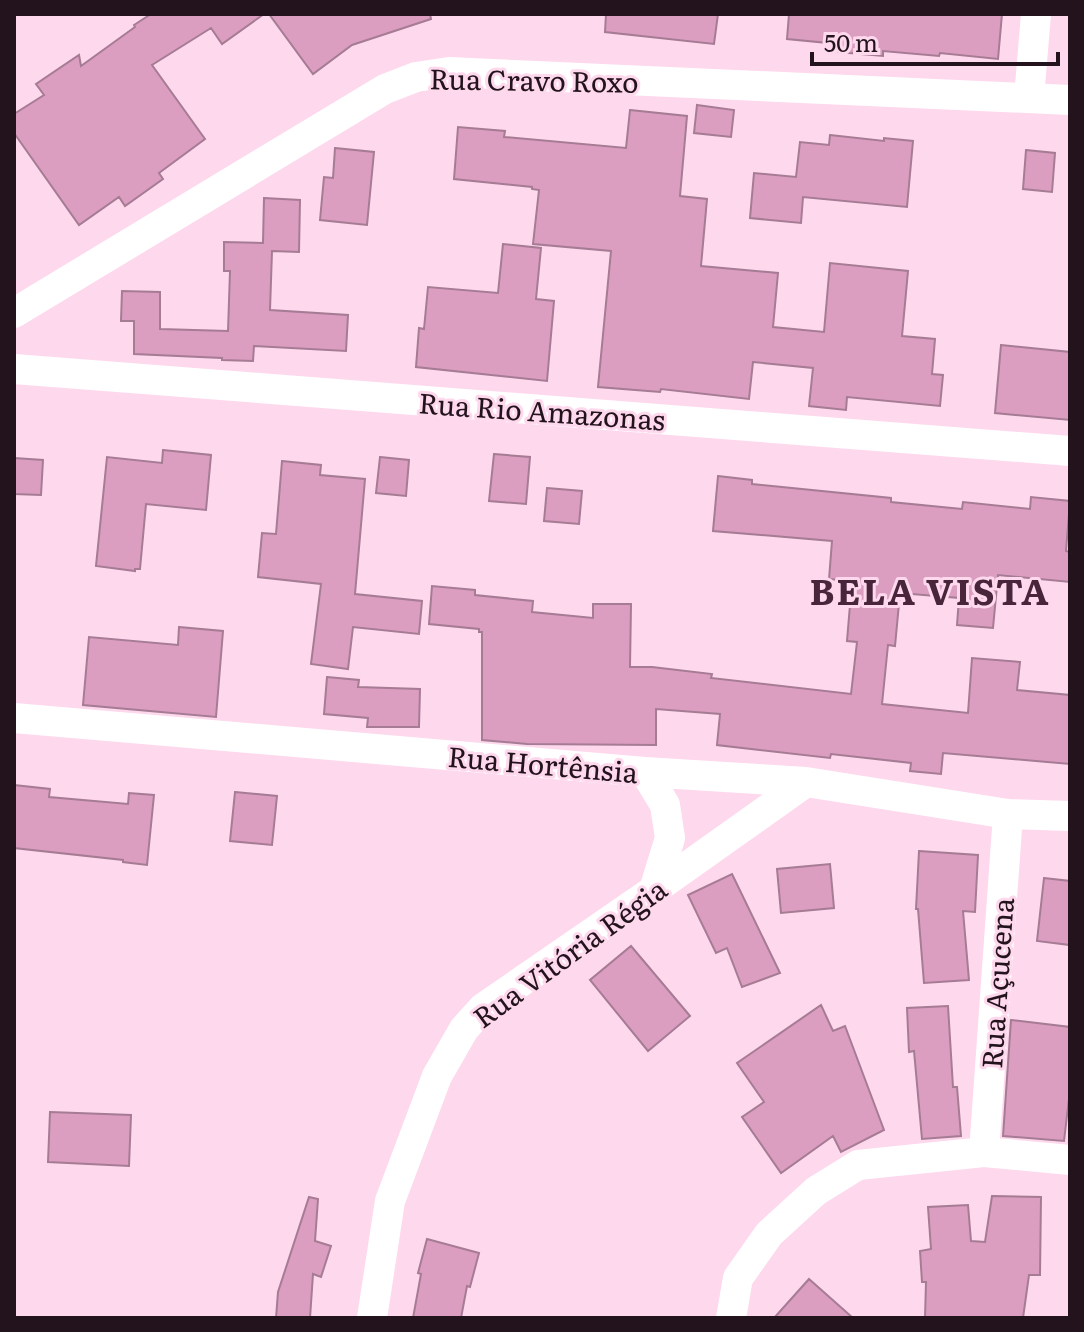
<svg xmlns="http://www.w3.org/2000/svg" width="1084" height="1332" viewBox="0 0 1084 1332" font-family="Literata,serif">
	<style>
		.building { fill: #db9ec1; stroke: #a67b94; stroke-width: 2 }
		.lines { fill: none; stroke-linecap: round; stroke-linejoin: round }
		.street { stroke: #fff; stroke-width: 30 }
		.labels { text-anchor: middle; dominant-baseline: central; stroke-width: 6; stroke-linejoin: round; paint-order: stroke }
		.street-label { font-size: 28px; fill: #23131d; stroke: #fed8ed }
		.district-label { font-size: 36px; font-weight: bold; letter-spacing: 2px; fill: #48253a; stroke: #fed8ed }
	</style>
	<rect width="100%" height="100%" fill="#fed8ed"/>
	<path class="building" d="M151 14H264L222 44 211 28 152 65 205 139 159 173 163 179 125 206 119 197 79 225 14 133V114L44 95 36 84 79 55 81 66 135 27 134 25Z
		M269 14H430L431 19 352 45 313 74Z
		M606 14H718L714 44 605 32Z
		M789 14H1002L998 59 940 53 939 56 883 51V56L838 52V44L787 39Z
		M697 105 734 110 731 137 694 133Z
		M630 110 687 116 680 196 707 199 701 266 778 273 773 327 824 332 830 263 908 271 902 336 935 339 932 374 943 375 940 406 847 397 846 410 809 406 813 368 753 362 749 399 661 389 660 392 598 387 611 251 533 244 539 190 532 189V187L454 179 458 127 505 131 504 137 626 148Z
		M830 135 884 141V138L913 141 907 207 803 197 801 223 750 218 754 173 796 177 800 142 829 145Z
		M335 148 374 152 367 225 320 220 324 177 333 178Z
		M1026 150 1055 153 1052 192 1023 189Z
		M264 198 300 200 299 252 272 251 270 310 348 315 346 351 254 346 253 361 222 360V358L134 354V321H121L122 291 160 292V329L228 331 230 271H224V242L263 243Z
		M503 244 541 248 536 299 554 301 547 381 416 367 419 328 424 329 428 287 498 293Z
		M1001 345 1070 352V420L995 413Z
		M163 450 211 455 206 510 146 504 140 569H135V571L96 566 107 457 162 463Z
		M494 454 530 457 526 504 489 501Z
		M380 457 409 460 406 496 376 493Z
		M14 458 43 460 41 495 14 494Z
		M282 461 321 465 320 475 365 479 355 594 422 601 419 634 353 627 348 669 311 664 321 584 258 577 262 533 276 534Z
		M718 476 752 480V484L891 498V502L962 509 963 502 1030 509 1031 497 1070 501 1066 551 1070 552V582L998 575 993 628 957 625 959 598 900 593 895 646 888 645 882 704 968 713 972 658 1020 662 1017 690 1070 695V764L943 753 941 774 910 771 911 763 831 754 830 758 717 745 720 714 656 709V745L527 744 482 740V632H479V629L429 624 432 586 475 590V595L533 601 532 612 593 618V604H631L630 667H652L712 674 711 678 851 694 857 642 847 641 852 581 829 579 832 541 713 531Z
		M547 488 582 491 579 524 544 521Z
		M179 627 223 631 216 717 83 705 89 637 178 645Z
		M327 677 359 680 358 687 420 689 419 727H367L368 718 324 714Z
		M14 785 50 789 49 797 128 804 129 793 154 795 147 865 123 862V860L14 848Z
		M235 792 277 796 272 845 230 841Z
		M919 851 978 855 975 912 963 911 969 980 924 983 918 909H916Z
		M830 864 834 908 781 913 777 869Z
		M732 874 780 973 742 987 727 948 716 953 688 895Z
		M1044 878 1070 881V945L1037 941Z
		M631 946 690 1016 648 1051 590 980Z
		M821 1005 833 1031 845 1026 884 1130 841 1152 833 1136 781 1173 742 1117 764 1102 737 1063Z
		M948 1006 953 1087H957L961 1136 922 1139 914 1051 909 1052 907 1008Z
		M1011 1020 1070 1027V1090L1064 1141 1003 1136Z
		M50 1112 131 1115 129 1166 48 1162Z
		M992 1196 1041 1197 1040 1275H1029L1023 1318H925L926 1282H922L920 1251 931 1249 928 1207 968 1205 971 1241 985 1242Z
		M309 1197 318 1199 315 1241 331 1246 321 1277 313 1274 310 1318H276L278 1292Z
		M427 1239 479 1253 470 1287 467 1286 461 1318H413L421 1274 418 1273Z
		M809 1279 853 1318H774Z"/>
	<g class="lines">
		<path class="street" d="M1029 98 1036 14
			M14 313 385 89 416 77 449 72 1070 100
			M14 369 1070 451
			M14 718 645 772 806 782 1008 814 1070 816
			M645 772 665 805 670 838 654 890
			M984 1152 1008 814
			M372 1318 390 1201 437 1076 464 1029 483 1008 654 890 806 782
			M731 1318 738 1278 769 1234 816 1191 858 1165 984 1152 1070 1160"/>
	</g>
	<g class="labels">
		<g class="street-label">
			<text transform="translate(534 79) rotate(1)">Rua Cravo Roxo</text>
			<text transform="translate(542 410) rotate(4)">Rua Rio Amazonas</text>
			<text transform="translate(543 763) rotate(5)">Rua Hortênsia</text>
			<text transform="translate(569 952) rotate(-36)">Rua Vitória Régia</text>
			<text transform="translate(996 983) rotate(-86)">Rua Açucena</text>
		</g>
		<g class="district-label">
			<text x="930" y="589">BELA VISTA</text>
		</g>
	</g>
	<rect width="1084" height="1332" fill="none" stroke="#23131d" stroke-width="32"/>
	<path d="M812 52v12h246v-12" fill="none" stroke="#23131d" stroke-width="4"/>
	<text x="824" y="52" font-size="24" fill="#23131d" stroke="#fed8ed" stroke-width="6" paint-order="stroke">50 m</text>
</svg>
